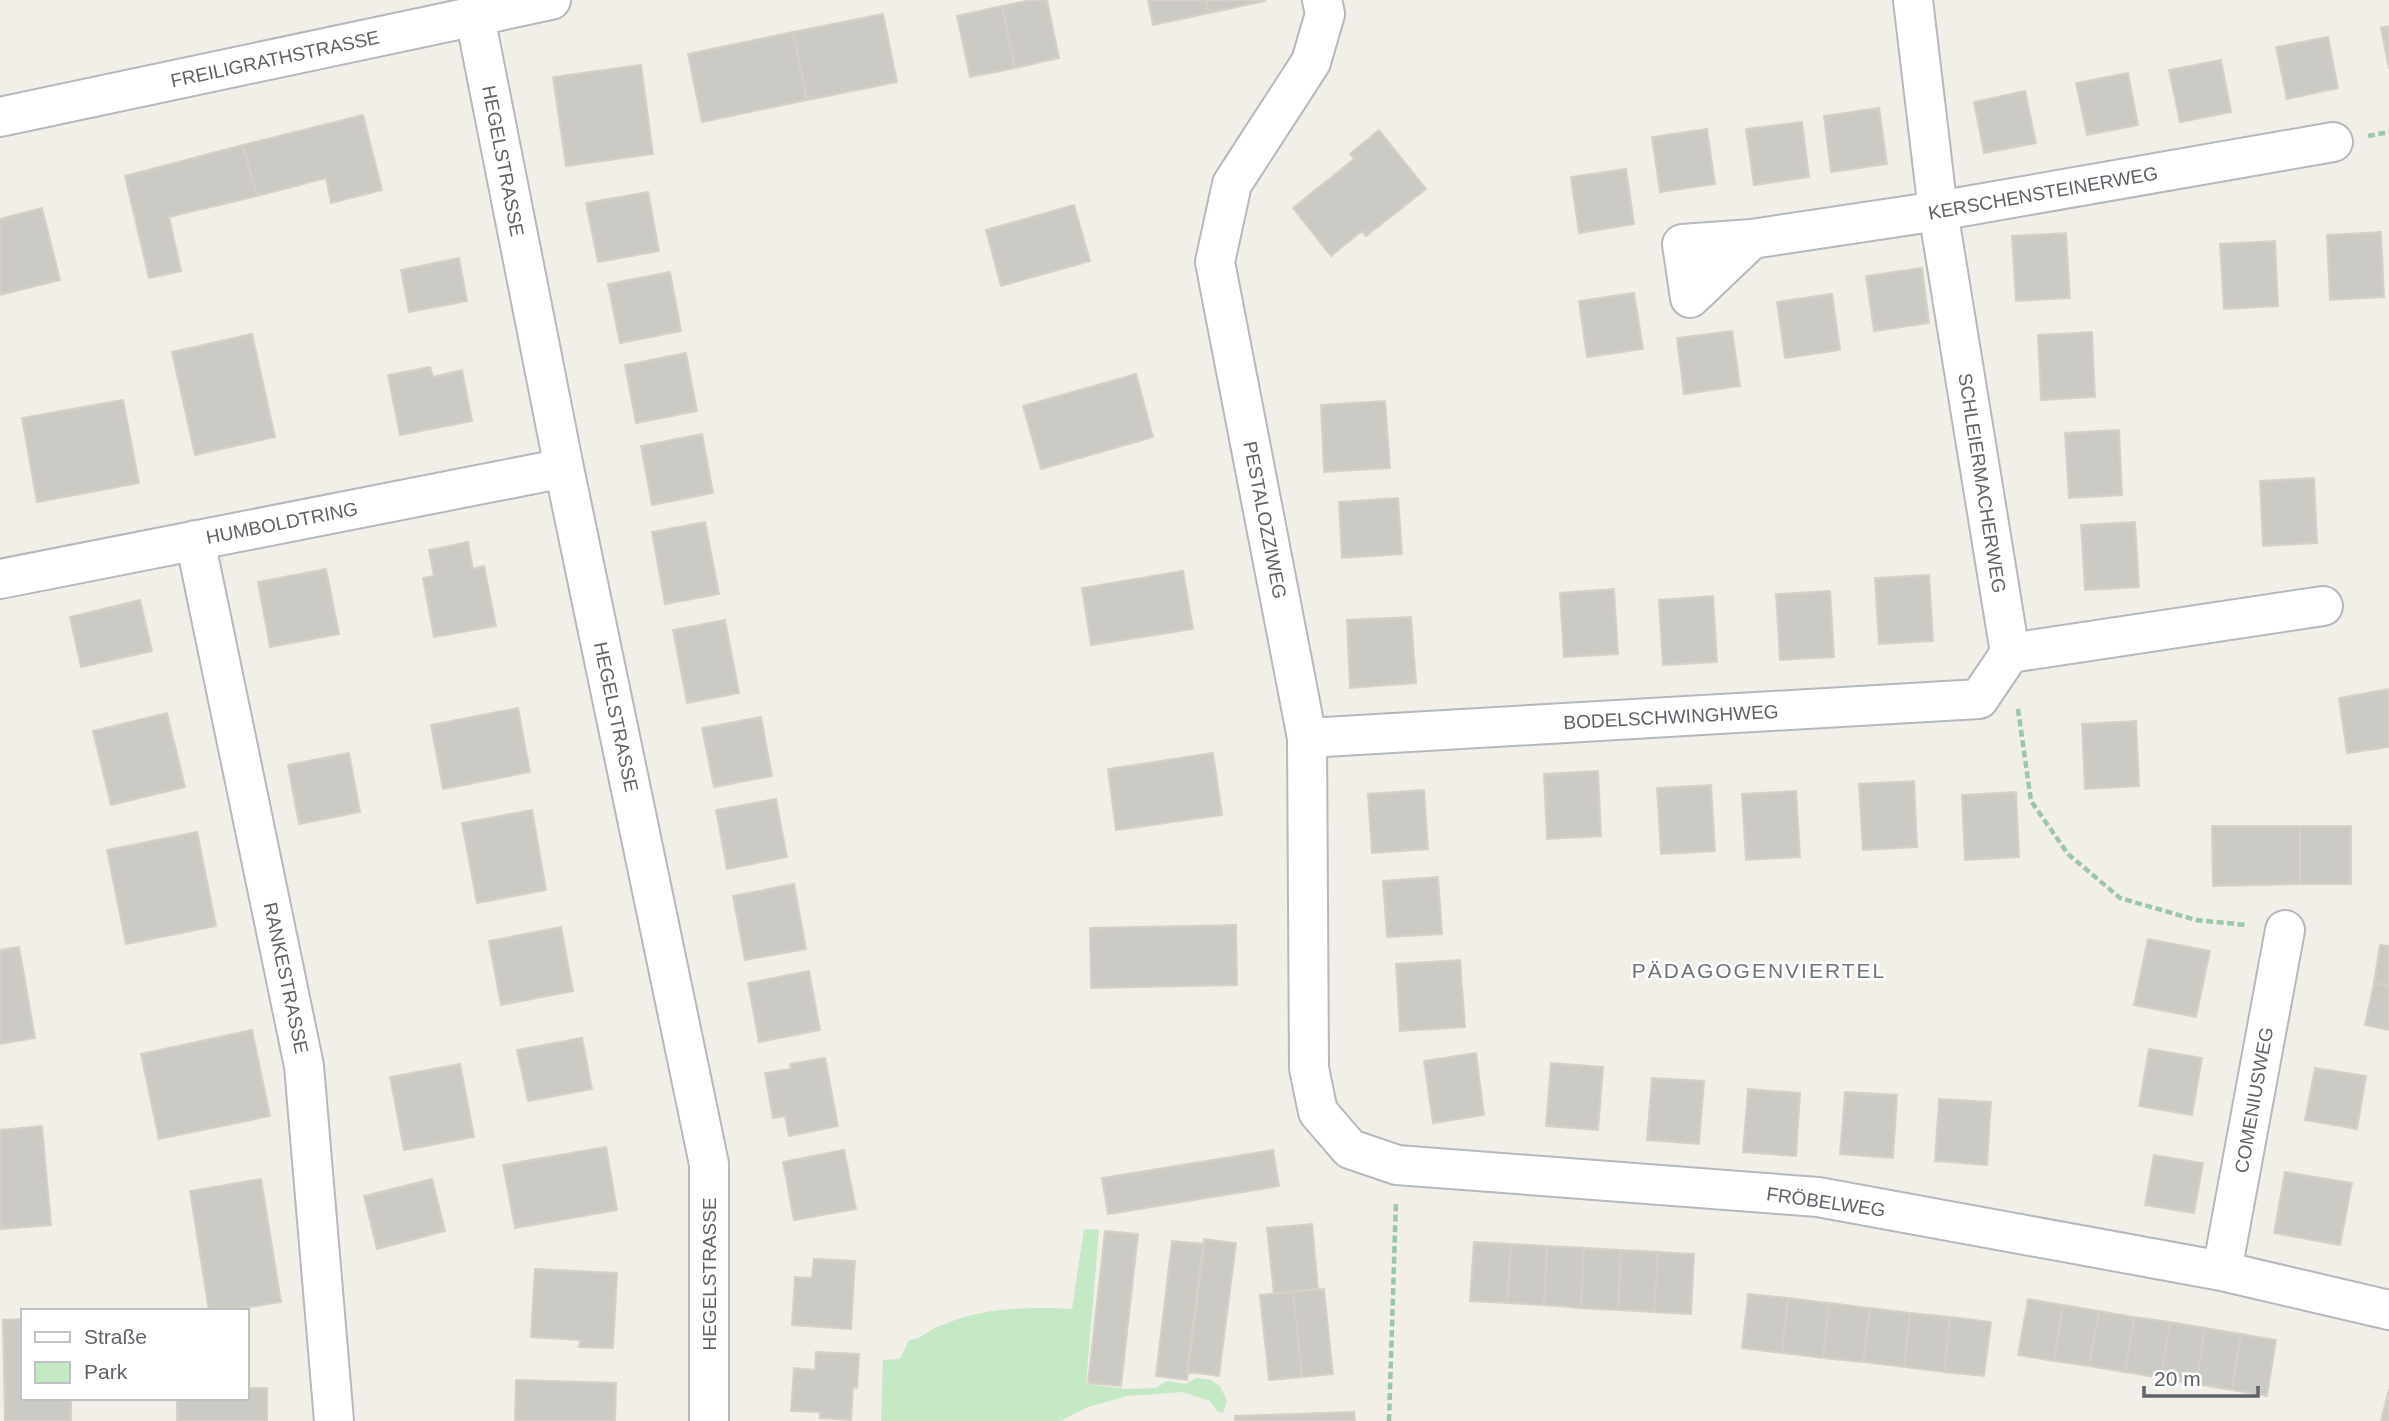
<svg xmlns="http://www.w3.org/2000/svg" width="2389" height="1421" viewBox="0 0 2389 1421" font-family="Arial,sans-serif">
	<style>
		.green { fill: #c5e8c5 }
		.building { fill: #cccac5; stroke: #d6d1c6; stroke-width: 2 }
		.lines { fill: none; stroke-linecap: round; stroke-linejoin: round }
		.minor-casing { stroke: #b5b8bc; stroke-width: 42 }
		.path { stroke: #9cc7a9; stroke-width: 4.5; stroke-dasharray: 7 3.5; stroke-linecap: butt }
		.minor { stroke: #fff; stroke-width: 38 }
		.labels { text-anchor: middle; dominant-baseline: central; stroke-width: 5; stroke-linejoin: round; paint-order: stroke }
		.street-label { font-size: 19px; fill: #5f6368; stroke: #fff }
		.neighbourhood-label { font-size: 21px; letter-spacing: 2px; fill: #70757a; stroke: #fff }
	</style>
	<rect width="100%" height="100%" fill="#f1efe8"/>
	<path class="green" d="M1084 1229 1099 1230 1086 1384 1127 1389 1156 1388 1167 1381 1185 1384 1197 1378 1211 1380 1220 1386 1227 1401 1223 1413 1217 1411 1210 1401 1183 1392 1127 1396 1088 1407 1060 1421H881L883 1360 900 1359 909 1340C920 1339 924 1334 933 1329 941 1325 950 1322 958 1319 996 1307 1033 1307 1072 1309Z"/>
	<path class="building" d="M1031 0H1047L1059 58 1015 68 1002 6Z
		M1148 0H1206L1209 13 1153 25Z
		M1206 0H1265V1L1209 13Z
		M1002 6 1015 68 970 77 957 16Z
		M883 14 897 82 807 100 793 32Z
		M2389 26V69L2381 28Z
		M793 32 807 100 702 122 688 54Z
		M2328 37 2338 88 2287 99 2276 47Z
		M2221 60 2231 112 2180 122 2169 70Z
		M641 65 653 154 566 166 553 77Z
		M2128 73 2138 125 2087 135 2076 83Z
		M2025 91 2036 143 1984 153 1974 102Z
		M1879 108 1887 164 1831 172 1824 116Z
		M363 115 382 190 331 203 326 178 257 196 243 145Z
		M1802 122 1809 177 1754 185 1746 129Z
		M1707 129 1715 184 1660 192 1652 137Z
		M1379 130 1426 189 1366 236 1362 231 1331 256 1293 208 1354 159 1350 154Z
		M243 145 257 196 169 217 181 271 149 278 125 176Z
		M1626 169 1634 224 1579 233 1571 177Z
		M648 192 659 251 598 262 586 203Z
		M1074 205 1090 261 1001 286 986 230Z
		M42 208 60 280 0 295V219Z
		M2381 232 2384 297 2330 300 2327 235Z
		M2066 233 2070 298 2016 301 2012 236Z
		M2275 241 2278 306 2224 309 2220 244Z
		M459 258 467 301 409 312 401 270Z
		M1922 268 1929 323 1874 331 1866 276Z
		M670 272 681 331 620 343 608 284Z
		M1634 293 1643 349 1587 357 1579 301Z
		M1832 294 1840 350 1785 358 1777 302Z
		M1732 331 1740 386 1684 394 1677 338Z
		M2092 332 2095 397 2041 400 2038 335Z
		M252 334 275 437 195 455 172 352Z
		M686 353 697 411 636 423 625 365Z
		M430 367 433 377 462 370 472 421 400 435 388 375Z
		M1136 374 1153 437 1041 469 1023 406Z
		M123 400 139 483 37 502 22 418Z
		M1385 401 1390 468 1324 472 1321 405Z
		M2119 430 2122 495 2069 498 2065 433Z
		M702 434 713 493 652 505 641 446Z
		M2314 478 2317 543 2263 546 2260 481Z
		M1398 498 1402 554 1342 558 1339 502Z
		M705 522 719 594 665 604 652 532Z
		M2135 522 2139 587 2085 590 2081 525Z
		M468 542 473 569 484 566 496 626 434 637 423 578 434 576 429 550Z
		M326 569 339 634 270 647 258 582Z
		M1183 571 1193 629 1091 645 1082 588Z
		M1929 575 1933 641 1879 644 1875 578Z
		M1614 589 1618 654 1564 657 1560 593Z
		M1830 591 1834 657 1780 660 1776 594Z
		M1713 596 1717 662 1663 665 1659 600Z
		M140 600 152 651 81 667 70 617Z
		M1411 617 1416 683 1350 688 1347 620Z
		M725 620 739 693 687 703 673 630Z
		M2389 689V747L2347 753 2339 698Z
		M518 708 530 772 443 789 431 725Z
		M167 713 185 787 111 805 93 731Z
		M761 717 772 776 714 787 702 728Z
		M2136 721 2139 786 2085 789 2082 724Z
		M349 753 360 812 299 824 288 765Z
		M1213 753 1222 815 1116 830 1108 769Z
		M1598 771 1601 836 1547 839 1544 774Z
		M1914 781 1917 847 1863 850 1859 784Z
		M1711 785 1715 851 1661 854 1657 788Z
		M1424 790 1428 849 1372 853 1368 794Z
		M1796 791 1800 857 1746 860 1742 794Z
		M2016 792 2019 857 1965 860 1962 795Z
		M776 799 787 857 727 869 716 810Z
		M532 810 546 890 477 903 462 823Z
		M2212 826H2300V884L2213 886Z
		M2300 826H2351V884H2300Z
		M197 832 216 926 126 944 107 850Z
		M1438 877 1442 934 1387 937 1383 881Z
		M794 884 806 949 745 960 733 896Z
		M1236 925 1237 985 1091 988 1090 928Z
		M561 927 573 991 501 1005 489 941Z
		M2148 939 2210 951 2196 1017 2134 1005Z
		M2380 945 2389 946V986L2374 983Z
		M19 947 35 1038 0 1044V950Z
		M1460 960 1465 1027 1400 1031 1396 964Z
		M809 971 820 1030 759 1042 748 983Z
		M2374 983 2389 986V1030L2365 1025Z
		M252 1030 270 1116 159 1139 141 1054Z
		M582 1038 592 1089 528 1101 517 1050Z
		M2149 1049 2202 1058 2192 1115 2139 1106Z
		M1476 1053 1484 1115 1433 1123 1424 1061Z
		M825 1058 838 1126 789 1136 785 1116 773 1118 765 1073 791 1069 790 1064Z
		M1551 1063 1603 1067 1598 1130 1546 1126Z
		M460 1064 474 1137 404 1150 390 1077Z
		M2315 1068 2366 1076 2357 1129 2305 1120Z
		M1652 1078 1704 1081 1699 1144 1647 1140Z
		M1748 1089 1800 1093 1796 1156 1743 1152Z
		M1845 1092 1897 1095 1893 1158 1840 1154Z
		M1939 1099 1991 1102 1987 1165 1935 1161Z
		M42 1126 51 1225 0 1229V1130Z
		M606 1147 617 1210 515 1228 503 1165Z
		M844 1150 856 1209 794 1220 783 1162Z
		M1273 1150 1279 1186 1108 1214 1102 1178Z
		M2154 1155 2203 1163 2194 1213 2145 1205Z
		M2285 1172 2352 1183 2340 1245 2274 1233Z
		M261 1179 281 1302 223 1311H209L190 1191Z
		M432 1179 445 1231 377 1249 364 1196Z
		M1312 1224 1318 1289 1274 1294 1267 1228Z
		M1105 1231 1138 1234 1121 1386 1088 1383Z
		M1204 1239 1236 1243 1219 1376 1187 1372Z
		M1172 1241 1204 1244 1187 1380 1156 1376Z
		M1474 1242 1511 1244 1507 1303 1470 1301Z
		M1511 1244 1547 1246 1544 1305 1507 1303Z
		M1547 1246 1584 1248 1581 1308 1544 1305Z
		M1584 1248 1621 1250 1618 1310 1581 1308Z
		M1621 1250 1658 1252 1654 1312 1618 1310Z
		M1658 1252 1694 1254 1691 1314 1654 1312Z
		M814 1259 855 1261 851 1329 792 1325 795 1277 812 1278Z
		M535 1269 617 1273 613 1348 579 1347 580 1340 531 1337Z
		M1324 1289 1333 1374 1302 1377 1293 1291Z
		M1293 1291 1302 1377 1269 1380 1260 1295Z
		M1748 1294 1788 1298 1782 1353 1742 1348Z
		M1788 1298 1829 1303 1823 1358 1782 1353Z
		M2028 1299 2063 1305 2054 1361 2018 1355Z
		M1829 1303 1870 1308 1863 1362 1823 1358Z
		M2063 1305 2099 1311 2089 1366 2054 1361Z
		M1870 1308 1910 1313 1904 1367 1863 1362Z
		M2099 1311 2134 1317 2125 1372 2089 1366Z
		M1910 1313 1950 1317 1944 1372 1904 1367Z
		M1950 1317 1991 1322 1984 1376 1944 1372Z
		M2134 1317 2170 1322 2161 1378 2125 1372Z
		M23 1319V1398H71V1421H5L3 1320Z
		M2170 1322 2205 1328 2196 1384 2161 1378Z
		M2205 1328 2241 1334 2232 1390 2196 1384Z
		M2241 1334 2276 1340 2267 1396 2232 1390Z
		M816 1352 859 1354 857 1388 853 1387 851 1420 820 1418V1412L791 1411 794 1368 815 1370Z
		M516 1380 616 1383 615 1421H515Z
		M247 1388H267V1421H177V1398H247Z
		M2389 1389V1421H2381Z
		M1354 1412 1355 1421H1235V1416Z"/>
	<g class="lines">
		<g class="minor-casing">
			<path id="minor" d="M1322 0 1325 14 1311 62 1232 184 1215 262 1307 738 1309 1068 1318 1112 1350 1149 1397 1165 1818 1197 2222 1271 2389 1310
				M1913 0 1938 211 2010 653
				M475 17 564 468 709 1164V1421
				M0 117 551 0
				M1752 239 1690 298 1682 244 1752 239 1938 211 2333 142
				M195 540 304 1066 334 1421
				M0 579 564 468
				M2010 653 2323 606
				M1307 738 1979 699 2010 653
				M2222 1271 2285 930"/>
		</g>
		<path class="path" d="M2368 136 2389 132
			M2018 709 2031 801 2068 854 2120 898 2196 920 2246 925
			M1389 1421 1396 1201"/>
		<use href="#minor" class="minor"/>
	</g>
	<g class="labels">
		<g class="street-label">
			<text transform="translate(275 59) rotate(-12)">FREILIGRATHSTRASSE</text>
			<text transform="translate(503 161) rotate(79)">HEGELSTRASSE</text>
			<text transform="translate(2043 193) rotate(-10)">KERSCHENSTEINERWEG</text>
			<text transform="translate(1982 483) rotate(81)">SCHLEIERMACHERWEG</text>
			<text transform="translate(1265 520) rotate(79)">PESTALOZZIWEG</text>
			<text transform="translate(282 523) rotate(-11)">HUMBOLDTRING</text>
			<text transform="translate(616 717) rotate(78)">HEGELSTRASSE</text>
			<text transform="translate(1671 717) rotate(-3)">BODELSCHWINGHWEG</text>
			<text transform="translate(286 978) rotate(78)">RANKESTRASSE</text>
			<text transform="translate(2254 1100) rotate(-80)">COMENIUSWEG</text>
			<text transform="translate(1826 1202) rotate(8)">FRÖBELWEG</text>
			<text transform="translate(709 1274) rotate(-90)">HEGELSTRASSE</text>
		</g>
		<g class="neighbourhood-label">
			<text x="1759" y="970">PÄDAGOGENVIERTEL</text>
		</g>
	</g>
	<rect x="21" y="1309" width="228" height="91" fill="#ffffff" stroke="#bfc1c3" stroke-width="2"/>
	<rect x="35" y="1332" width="35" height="10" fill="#ffffff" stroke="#bfc1c3" stroke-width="2"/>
	<text x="84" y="1344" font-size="21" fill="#5f6368">Straße</text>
	<rect x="35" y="1362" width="35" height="21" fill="#c5e8c5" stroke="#bfc1c3" stroke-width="2"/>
	<text x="84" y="1379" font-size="21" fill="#5f6368">Park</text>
	<path d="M2144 1386v10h114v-10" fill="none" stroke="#5f6368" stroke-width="3.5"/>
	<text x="2154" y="1386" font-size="21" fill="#5f6368" stroke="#ffffff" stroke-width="5" paint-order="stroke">20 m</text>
</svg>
